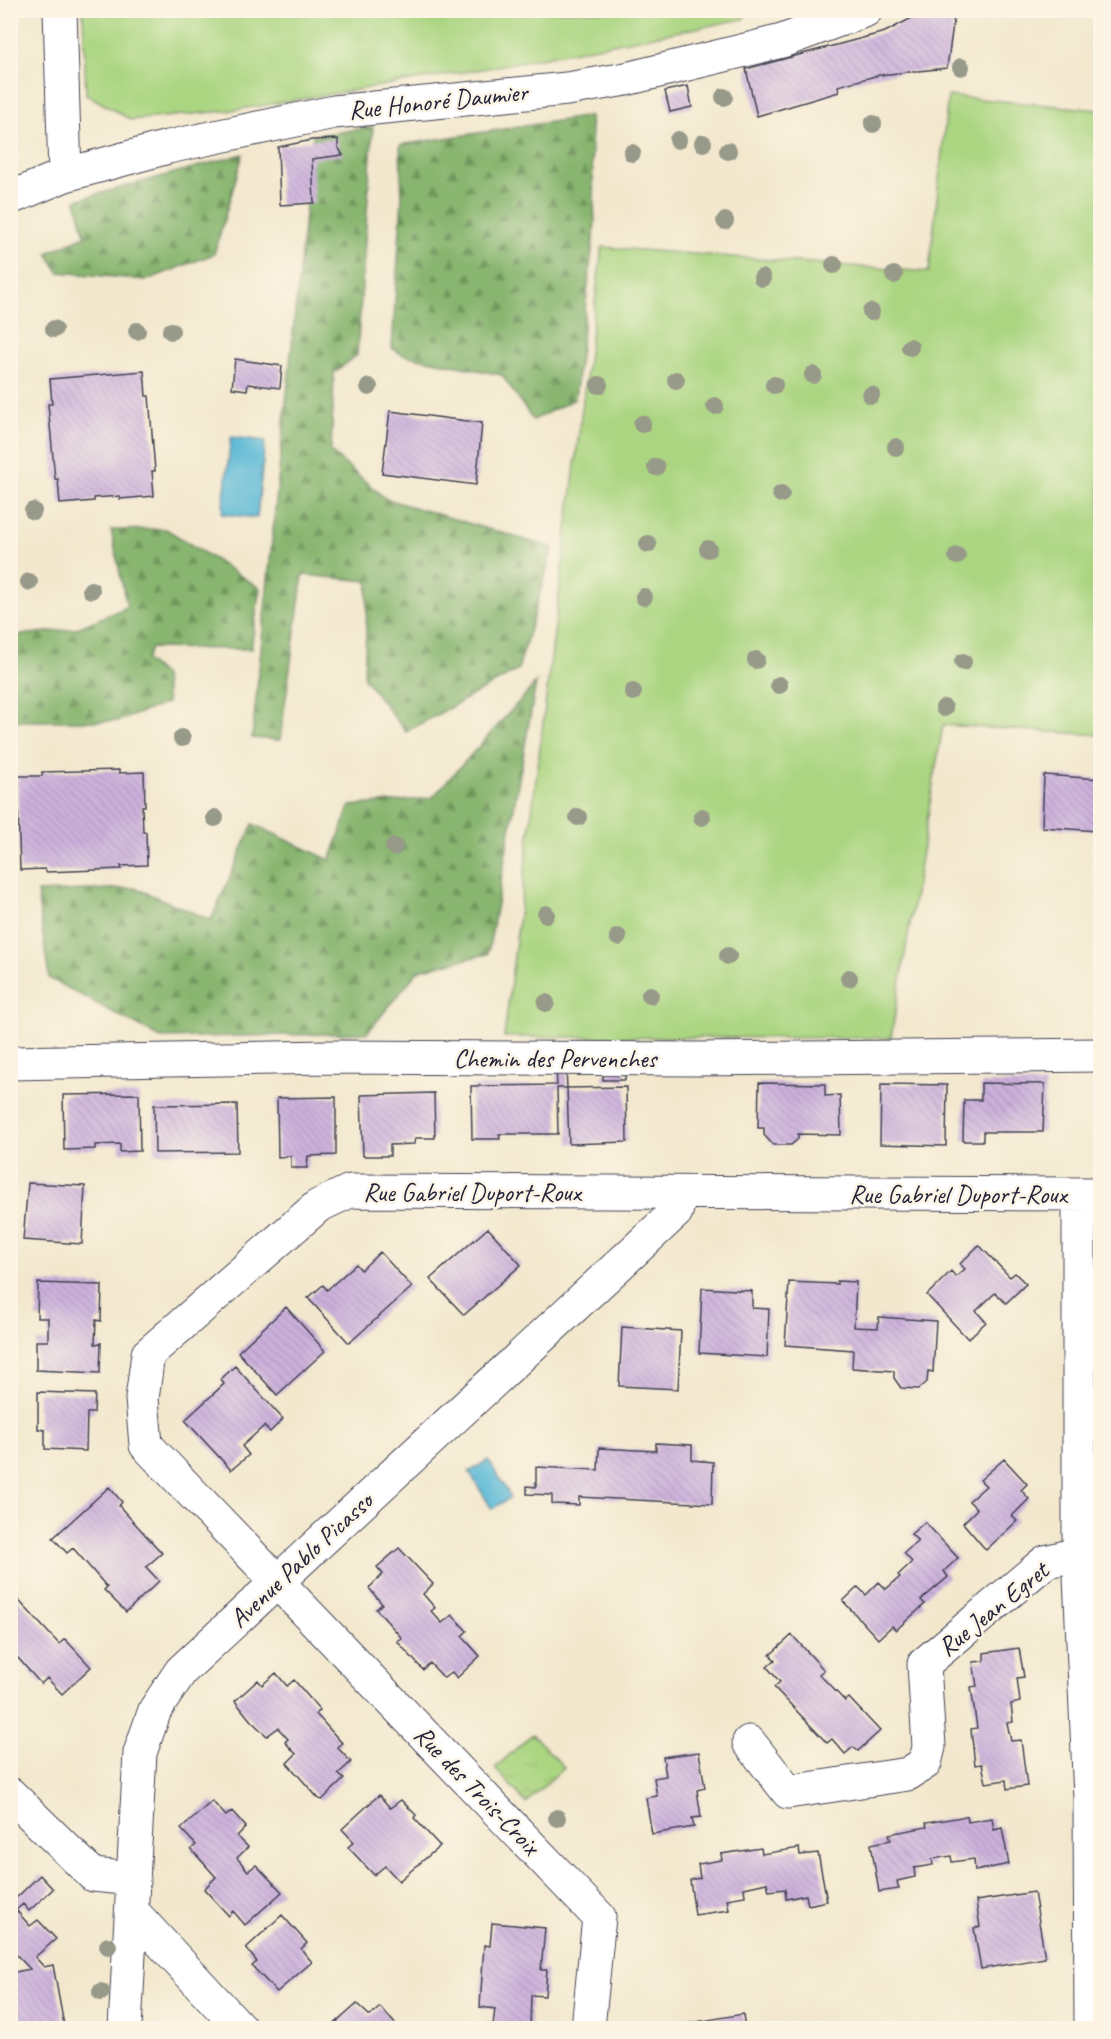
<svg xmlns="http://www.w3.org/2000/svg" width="1111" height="2039" viewBox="0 0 1111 2039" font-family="Caveat,sans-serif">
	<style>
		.green { fill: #abd581; stroke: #667c5e; stroke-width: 1.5 }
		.forest { fill: url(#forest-firs); stroke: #556c55; stroke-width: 1.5 }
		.park { fill: url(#park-tufts); stroke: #667c5e; stroke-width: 1.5 }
		.water { fill: #58b8d6; stroke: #3d6d88; stroke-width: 1.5 }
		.building { fill: url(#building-back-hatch) }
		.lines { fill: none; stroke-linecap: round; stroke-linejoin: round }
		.minor-casing { stroke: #414051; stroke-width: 35 }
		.minor { stroke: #fff; stroke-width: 33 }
		.tree { fill: #979989 }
		.labels { text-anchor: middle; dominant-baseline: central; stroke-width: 5; stroke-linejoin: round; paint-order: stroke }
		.street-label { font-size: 26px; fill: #22223b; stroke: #fcf5e5 }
	</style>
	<defs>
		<pattern id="forest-firs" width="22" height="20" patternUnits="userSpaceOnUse" patternTransform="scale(1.5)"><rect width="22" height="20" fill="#88b66f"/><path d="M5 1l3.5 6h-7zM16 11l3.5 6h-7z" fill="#6f945c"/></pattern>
		<pattern id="park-tufts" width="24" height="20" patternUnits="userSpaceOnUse" patternTransform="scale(1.5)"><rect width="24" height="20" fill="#abd581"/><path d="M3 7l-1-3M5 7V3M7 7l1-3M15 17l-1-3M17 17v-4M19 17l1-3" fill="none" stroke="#93b770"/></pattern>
		<pattern id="building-back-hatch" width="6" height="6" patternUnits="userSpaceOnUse" patternTransform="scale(1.5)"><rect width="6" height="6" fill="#ccb1dc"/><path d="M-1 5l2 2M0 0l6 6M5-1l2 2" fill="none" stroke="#af98be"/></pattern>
	</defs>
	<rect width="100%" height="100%" fill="#fcf5e5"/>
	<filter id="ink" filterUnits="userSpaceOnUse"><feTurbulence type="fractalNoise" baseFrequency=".0167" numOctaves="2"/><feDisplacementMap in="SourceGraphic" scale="12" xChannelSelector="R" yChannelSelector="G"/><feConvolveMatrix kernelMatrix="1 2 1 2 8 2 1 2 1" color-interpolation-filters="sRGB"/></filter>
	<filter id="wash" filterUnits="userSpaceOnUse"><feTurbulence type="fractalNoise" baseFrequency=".008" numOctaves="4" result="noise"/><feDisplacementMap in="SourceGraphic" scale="24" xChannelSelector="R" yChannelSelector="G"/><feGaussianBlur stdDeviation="1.35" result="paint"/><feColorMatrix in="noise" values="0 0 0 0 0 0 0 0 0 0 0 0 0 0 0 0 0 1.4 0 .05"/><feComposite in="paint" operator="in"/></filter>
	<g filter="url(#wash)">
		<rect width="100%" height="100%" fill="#f3e8ce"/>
		<path class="green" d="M744 11V19L482 69 235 110 131 120 86 94 83 11Z
			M948 96 1100 110V735L943 725 891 1038 504 1037 602 247 929 272Z"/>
		<path class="forest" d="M590 116 595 223 575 399 533 420 502 375 403 355 392 348 402 199 400 145Z
			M373 127 357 355 334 373 331 452 386 499 553 548 518 670 406 732 364 678 368 581 303 575 280 740 252 738 313 136Z
			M243 154 214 254 147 280 59 272 47 253 85 236 76 200Z
			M166 529 260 588 251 649 151 648 146 660 164 676 167 703 118 721H11V636L75 629 127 607 111 530Z
			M536 683 488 954 419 970 367 1033 161 1038 49 978 37 892 135 888 211 920 253 824 330 860 350 806 432 798Z"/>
		<path class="park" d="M532 1734 564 1767 526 1803 495 1768Z"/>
		<path class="water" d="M231 437 265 441 257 518 222 514Z
			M488 1460 511 1497 492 1509 469 1472Z"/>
		<g id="blocks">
			<path class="building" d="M927 10H955L947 68 879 75 838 86 839 92 757 116 746 69 885 32Z
				M688 86 692 107 670 112 665 91Z
				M338 139V147L343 155 312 159 314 203 280 205 278 147 312 140Z
				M235 359 282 366 280 388 248 384 247 390 232 388Z
				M144 371 146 396H149L155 471H152L154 496 120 499V496L94 498V501L60 504 58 479H55L48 404H52L50 379Z
				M390 411 482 423 476 485 382 473Z
				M119 770V773L144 772 145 806H142L143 832H146L147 865 121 866 122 869 46 872 45 869 20 870 17 776H42V772Z
				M1044 775 1100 779 1097 831 1042 827Z
				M566 1068 567 1088H557L558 1134H499L500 1139H472L471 1086 557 1085 556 1069Z
				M625 1068V1080H603V1075Z
				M759 1083 825 1084V1096L840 1095 841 1135 798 1134V1139L791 1145H773L764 1135V1128H758Z
				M981 1083 1045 1084 1043 1132H983V1141H963L964 1100H981Z
				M881 1084 947 1085 946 1146 880 1144Z
				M626 1087 627 1142 569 1144 567 1088Z
				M434 1093 435 1138H415L414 1144 390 1145V1156H363L361 1095Z
				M139 1094 140 1151 120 1152V1144L95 1145V1149L64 1150 63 1095Z
				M336 1097V1155L308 1156 307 1168H291V1156L278 1157 277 1098Z
				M237 1104 238 1152 155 1153 154 1105Z
				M28 1183 85 1186 82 1244 23 1240Z
				M488 1228 521 1265 464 1315 430 1279Z
				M979 1245 1010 1277 1015 1273 1026 1284 1006 1303 995 1293 976 1311 986 1322 968 1339 927 1295 951 1271 956 1277 965 1269 960 1264Z
				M380 1252 412 1287 349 1343 308 1298 323 1285 327 1290 356 1264 361 1270Z
				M837 1281 856 1282 854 1327 878 1328 879 1317 936 1321 933 1372 928 1371 927 1382 919 1389 901 1388 894 1378V1371L852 1368 853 1350 785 1345 789 1282 837 1284Z
				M38 1283 102 1285 101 1321 96 1320 95 1344 101 1343 100 1373 36 1370V1341H48V1318H37Z
				M702 1288 752 1291V1308L769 1309 767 1357 699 1353Z
				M286 1307 325 1351 277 1395 238 1352Z
				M622 1327 681 1331 678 1389 619 1386Z
				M235 1366 283 1419 270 1432 264 1426 242 1446 249 1455 231 1470 185 1420 224 1384 221 1379Z
				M38 1392 95 1394 94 1413H87L86 1451 45 1449V1430L38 1429Z
				M656 1443 692 1445V1460L713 1462 712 1504 579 1497V1505L552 1504V1495L527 1494V1486L536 1487V1467L598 1470 599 1448 656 1451Z
				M1004 1459 1027 1484 1021 1490 1029 1499 1012 1516 1017 1521 986 1550 963 1523 977 1509 969 1501 986 1486 980 1480Z
				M109 1487 122 1502 119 1506 162 1553 146 1567 159 1581 126 1612 104 1590 107 1587 73 1548 67 1553 53 1538Z
				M925 1522 958 1558 944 1571 948 1577 921 1600 925 1604 896 1630 892 1626 878 1639 843 1601 858 1587 866 1595 879 1582 886 1589 900 1577 898 1575 912 1562 904 1553 918 1541 911 1534Z
				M399 1548 433 1584 423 1594 435 1608 431 1611 442 1623 452 1615 467 1631 462 1636 480 1656 457 1678 452 1672 444 1678 430 1663 423 1670 397 1641 402 1638 376 1609 382 1604 369 1588 383 1574 377 1567Z
				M10 1591 59 1644 65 1639 91 1667 62 1694 47 1678 41 1684 18 1658 10 1664Z
				M792 1635 824 1670 819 1674 845 1701 849 1698 880 1731 858 1751 853 1747 845 1754 832 1739 827 1743 774 1687 780 1682 767 1667 775 1660 770 1655Z
				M1019 1648 1024 1677 1017 1678 1020 1702 1011 1704 1013 1722 1007 1723 1011 1741 1021 1740 1027 1786 1007 1789 1006 1780 986 1783 982 1764 975 1765 971 1729 977 1728 971 1687 977 1686 973 1662 984 1661V1653Z
				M276 1673 287 1686 294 1680 320 1710 316 1714 342 1743 337 1747 351 1762 338 1774 344 1779 322 1800 319 1799 287 1763 296 1754 285 1742 288 1739 278 1728 267 1736 251 1721 235 1701 258 1680 262 1685Z
				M699 1752 705 1788 697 1790 701 1817 692 1818 694 1827 652 1834 646 1798 657 1796 654 1778 666 1776 663 1757Z
				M379 1795 390 1808 401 1800 416 1815 414 1818 440 1846 399 1881 385 1866 374 1875 348 1847 354 1842 342 1829Z
				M212 1801 226 1816 232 1811 246 1827 237 1836 248 1847 237 1858 248 1871 256 1865 282 1892 245 1925 233 1911 229 1916 204 1889 216 1877 191 1849 196 1845 181 1829Z
				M967 1816 968 1822 992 1818 994 1830 1002 1828 1009 1864 975 1871 974 1859 952 1862 951 1856 932 1859 933 1865 914 1868 915 1877 897 1881 899 1889 879 1892 871 1844 891 1840 889 1834 927 1827 926 1823Z
				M761 1848 762 1854 799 1848 800 1855 818 1853 827 1901 808 1905 806 1895 786 1899 785 1889 769 1891 767 1883 744 1888 745 1896 727 1899 729 1910 695 1915 690 1880 700 1878 698 1864 722 1860 721 1854Z
				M40 1875 53 1889 29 1911 23 1904 16 1910 30 1926 38 1920 56 1939 35 1957 44 1967 53 1965 64 2025 44 2028H11L10 1973 30 1969 10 1948V1895L15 1899Z
				M1034 1892 1045 1958 981 1969 974 1928 980 1927 976 1901Z
				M282 1915 307 1943 301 1949 312 1962 277 1992 252 1966 257 1962 246 1948Z
				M492 1923 545 1928 541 1970H547L545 1996 531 1995 530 2028H485L486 2024 493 2025 495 2009 480 2007 484 1945 490 1946Z
				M357 2004 370 2016 380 2007 399 2028H330Z
				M743 2014 745 2028H679L678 2025Z"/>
		</g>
	</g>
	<g filter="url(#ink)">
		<use href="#blocks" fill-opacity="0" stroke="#414051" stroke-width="1.5"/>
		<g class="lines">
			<g class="minor-casing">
				<path id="minor" d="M60 10 65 175
					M10 198 65 175 168 147 334 112 567 89 626 79 782 41 866 10
					M10 1063 328 1057 697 1059 1100 1055
					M1079 1194V1554L1090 1797 1091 2028
					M749 1742 788 1792 908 1774 925 1763 929 1747 924 1664 1045 1562 1099 1549
					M10 1794 93 1875 133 1879
					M132 1911 240 2028
					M125 2028 140 1753 155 1710 181 1671 676 1212 681 1193
					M588 2028 599 1917 146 1445 142 1399 148 1354 318 1206 350 1191 1100 1194"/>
			</g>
			<use href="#minor" class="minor"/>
		</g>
		<g class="tree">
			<circle cx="961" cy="67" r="9"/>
			<circle cx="724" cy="97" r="9"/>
			<circle cx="873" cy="124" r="9"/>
			<circle cx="678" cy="140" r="9"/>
			<circle cx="703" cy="143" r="9"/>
			<circle cx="728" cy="151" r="9"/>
			<circle cx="632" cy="153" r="9"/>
			<circle cx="725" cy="221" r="9"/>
			<circle cx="834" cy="265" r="9"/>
			<circle cx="894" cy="275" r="9"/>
			<circle cx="762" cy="278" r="9"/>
			<circle cx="871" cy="312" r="9"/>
			<circle cx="54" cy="329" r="9"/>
			<circle cx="137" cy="331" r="9"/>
			<circle cx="171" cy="331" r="9"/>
			<circle cx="910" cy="347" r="9"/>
			<circle cx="813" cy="375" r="9"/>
			<circle cx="676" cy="380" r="9"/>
			<circle cx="599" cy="385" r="9"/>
			<circle cx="774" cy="385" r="9"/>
			<circle cx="369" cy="387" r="9"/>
			<circle cx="871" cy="395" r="9"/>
			<circle cx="715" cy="406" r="9"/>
			<circle cx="642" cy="424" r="9"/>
			<circle cx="896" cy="447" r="9"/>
			<circle cx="656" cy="467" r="9"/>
			<circle cx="781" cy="494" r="9"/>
			<circle cx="33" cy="511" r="9"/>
			<circle cx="648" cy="544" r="9"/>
			<circle cx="708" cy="549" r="9"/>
			<circle cx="957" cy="556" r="9"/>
			<circle cx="29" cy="582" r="9"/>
			<circle cx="91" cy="590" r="9"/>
			<circle cx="644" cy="597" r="9"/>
			<circle cx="756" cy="660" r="9"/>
			<circle cx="963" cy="662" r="9"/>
			<circle cx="779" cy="685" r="9"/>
			<circle cx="633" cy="692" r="9"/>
			<circle cx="944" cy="708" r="9"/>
			<circle cx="182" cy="738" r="9"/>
			<circle cx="578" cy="817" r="9"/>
			<circle cx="702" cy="817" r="9"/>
			<circle cx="215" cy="818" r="9"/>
			<circle cx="394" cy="847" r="9"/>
			<circle cx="546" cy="914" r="9"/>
			<circle cx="618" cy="937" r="9"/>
			<circle cx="728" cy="956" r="9"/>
			<circle cx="849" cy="978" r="9"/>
			<circle cx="650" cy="995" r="9"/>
			<circle cx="546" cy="1003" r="9"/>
			<circle cx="557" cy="1818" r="9"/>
			<circle cx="108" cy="1946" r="9"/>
			<circle cx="101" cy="1992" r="9"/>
		</g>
	</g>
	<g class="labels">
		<g class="street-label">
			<text transform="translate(438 101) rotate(-6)">Rue Honoré Daumier</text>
			<text x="555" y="1058">Chemin des Pervenches</text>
			<text x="472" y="1192">Rue Gabriel Duport-Roux</text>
			<text x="958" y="1194">Rue Gabriel Duport-Roux</text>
			<text transform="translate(301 1560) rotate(-43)">Avenue Pablo Picasso</text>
			<text transform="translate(993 1609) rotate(-39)">Rue Jean Egret</text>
			<text transform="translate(477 1790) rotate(46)">Rue des Trois-Croix</text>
		</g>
	</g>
	<rect width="1111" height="2039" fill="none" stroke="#fcf5e5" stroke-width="36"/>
</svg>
